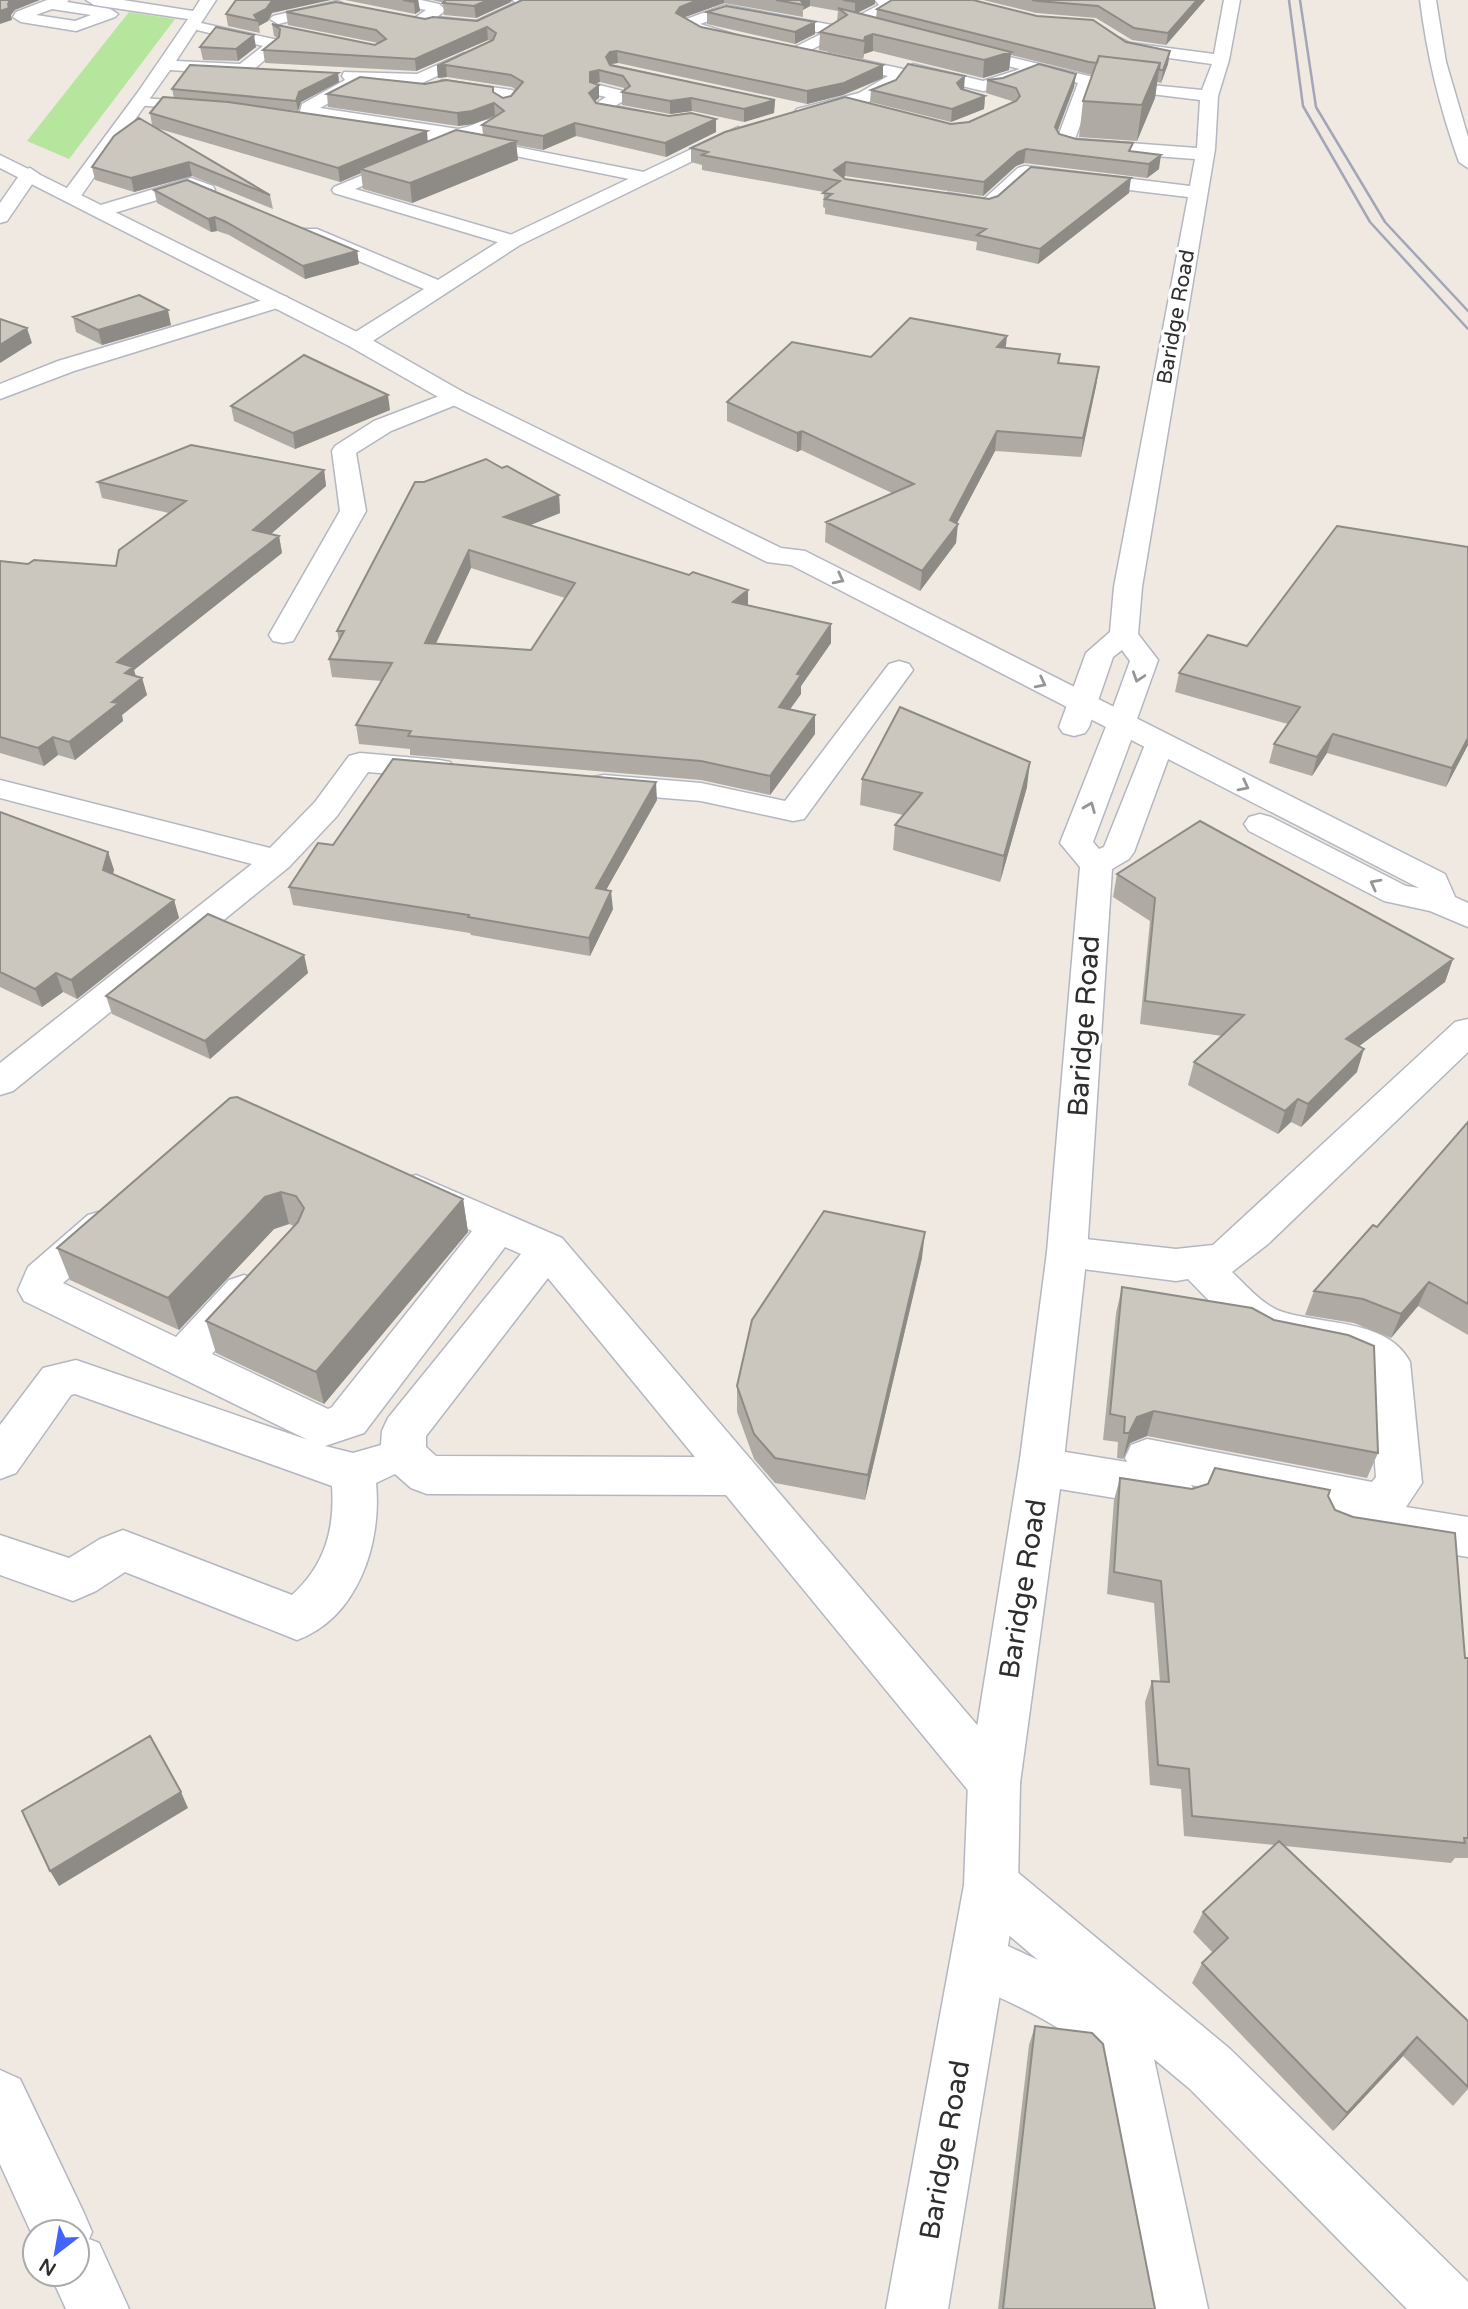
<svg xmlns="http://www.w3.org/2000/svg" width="1468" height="2309" viewBox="0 0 1468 2309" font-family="'Varela Round',sans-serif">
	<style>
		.green { fill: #b6e59e }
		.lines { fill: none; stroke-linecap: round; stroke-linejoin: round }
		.service-casing { stroke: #b4b7c1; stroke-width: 3 }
		.minor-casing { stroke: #b4b7c1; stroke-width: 3 }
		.tertiary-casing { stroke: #b4b7c1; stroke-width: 3 }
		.secondary-casing { stroke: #b4b7c1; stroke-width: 3 }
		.service { fill: #fff; fill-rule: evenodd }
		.minor { fill: #fff; fill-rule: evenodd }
		.tertiary { fill: #fff; fill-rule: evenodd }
		.secondary { fill: #fff; fill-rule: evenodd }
		.rail { stroke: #a3a6b8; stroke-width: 2.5 }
		.wall { fill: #afaba4; fill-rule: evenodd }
		.shaded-wall { fill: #8e8b86 }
		.building { fill: #cbc7bf; stroke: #8e8b86; stroke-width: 2; fill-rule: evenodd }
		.oneway { stroke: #969696 }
		.labels { text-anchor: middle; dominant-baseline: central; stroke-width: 7; stroke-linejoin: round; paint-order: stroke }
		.far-street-label { font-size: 21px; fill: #2e2e2e; stroke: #fff }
		.near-street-label { font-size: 28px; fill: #2e2e2e; stroke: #fff }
	</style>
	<rect width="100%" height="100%" fill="#efe9e1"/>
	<path class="green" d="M129 12 175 19 69 159 27 141Z"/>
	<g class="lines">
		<g class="service-casing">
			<path id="service" d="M139 98 204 102 211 106 204 110 134 105 132 102 134 99Z
				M382 126 456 136 464 141 456 146 377 134 374 131Z
				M471 138 644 172 652 177 644 182 466 146 463 143 466 140Z
				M404 158 410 160 412 163 410 166 355 189 519 237 522 241 519 245H507L334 193 332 190 334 187Z"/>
		</g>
		<g class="minor-casing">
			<path id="minor" d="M47 0H69L67 2 110 9 118 14 115 17 76 31 21 22 13 17 16 12ZM52 9 91 15 75 21 36 15Z
				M86 0H123L193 11 200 0H216L201 23 278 40 280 46 249 74 243 75 170 70 78 200 71 202 61 196 138 92 188 19 94 5ZM197 29V30L263 46 240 64 176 61Z
				M389 0H421L439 4 446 10 437 17 476 21 515 3 513 0H530L533 4 478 31 421 23 416 17 426 10 392 3Z
				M875 0H892L897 6 862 25H852L849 22 852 19 879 5Z
				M1224 0H1240L1229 60 1218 96 1215 149 1142 587 1138 634 1158 660 1133 730 1122 733 1111 730 1107 724 1130 661 1122 650 1113 657 1089 727 1085 733 1074 736 1063 733 1059 727 1086 653 1110 632 1114 587 1188 197 1029 178 995 209C982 212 947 209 938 199L948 193 984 199 1018 168 1025 166 1190 186 1195 159 1074 150 1059 146 1056 142 1078 83 1039 74 1001 89 983 91 907 73 905 69 913 64 983 81 1020 69 954 53 952 50 960 45 1110 81 1202 90 1212 64 1126 52 1112 43 1120 38 1130 43 1214 54ZM1094 87 1200 100 1197 148 1075 139Z
				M1420 0H1436L1446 62 1468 137V168L1459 162C1440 109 1427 56 1420 0Z
				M337 1 342 3 345 6 342 9 278 24 270 19 273 16Z
				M725 5 832 25 844 33 797 57 789 52 791 49 823 33 726 15 700 24 736 35 738 38 730 43 702 37 679 24 681 21Z
				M464 53 472 58 470 61 420 84 383 82 382 88H355L320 108 458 129C472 127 488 116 500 119L503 123 484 136 458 139 303 115 300 111 302 104 345 80 342 76 344 72 417 74Z
				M830 53 903 69 905 77C883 106 836 110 803 118L797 117 794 113 797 109 859 93 888 76 824 61 822 58Z
				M442 80 512 90 521 95 510 107 504 108 495 103 499 98 436 89 434 85Z
				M599 85 623 91 628 98 615 106 654 114 657 118 648 123 597 113 592 106 606 97 593 94 591 90Z
				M738 127 747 132 744 136 520 245 365 346H349L346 341 349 336 424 289 303 237 300 233 303 229H317L438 280 506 237Z
				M30 168 39 174 7 221 0 223V203L23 170Z
				M191 178 213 186 215 190 206 196 190 190 101 217 91 211 94 207Z
				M280 295 287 297 291 301 287 305 74 371 0 399V384L58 361Z
				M455 390 463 392 467 397 463 402 391 431 356 453 366 511 293 641 283 643 273 641 269 635 340 511 332 451 335 446 374 421Z
				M899 661 909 664 913 670 804 819 793 821 701 801 604 793 593 791 589 784 593 777 604 775 701 783 785 801 889 664Z
				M360 753 439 760 450 762 454 769 450 776 439 778 368 772 337 816 289 867 13 1091 0 1095V1063L252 864 0 798V780L270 848 315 802 349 756Z
				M1468 1019V1052L1268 1244 1232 1272C1246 1285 1263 1306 1283 1312 1323 1325 1388 1319 1410 1362L1422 1483 1406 1507 1468 1517V1557L1402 1546 1386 1540 1379 1526 1381 1522 1191 1485 1193 1488 1186 1502 1170 1507 1041 1486 1025 1480 1019 1467 1025 1454 1041 1448 1127 1462 1125 1458 1131 1445 1147 1439 1372 1482 1376 1477 1368 1371C1331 1348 1287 1355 1253 1337 1228 1323 1208 1299 1188 1279L1176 1281 1067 1267 1053 1263 1047 1252 1053 1241 1067 1237 1176 1249 1213 1245 1455 1022Z
				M416 1175 562 1238 1012 1766 1020 1783 1012 1800 994 1808 976 1800 726 1495 427 1494 411 1488 395 1474 376 1483C382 1543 358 1618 297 1640L125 1572 96 1591 73 1601 0 1575V1535L69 1558 100 1539 123 1530 292 1595C325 1565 335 1529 332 1486L75 1394 71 1395 16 1473 0 1479V1425L43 1368 76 1360 308 1440 24 1301 18 1290 28 1267 88 1215 102 1211 116 1215 122 1226 116 1237 63 1283 176 1337 229 1280 244 1275 259 1280 265 1291 259 1302 212 1354 328 1409 332 1407 472 1231 402 1199 396 1189 402 1179ZM505 1247 521 1254 388 1418 382 1431 381 1445 353 1453 325 1446 364 1433ZM548 1278 695 1457 436 1456 426 1447V1436Z
				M991 1858 1010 1866 1230 2049 1468 2282V2309H1407L1190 2089 1154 2059 1208 2309H1146L1098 2062C1067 2023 1003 2001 959 1978L951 1959 959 1940 978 1932 1038 1960 972 1904 964 1885 972 1866Z
				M0 2070 20 2079 83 2211 92 2232 89 2239 99 2243 129 2309H66L50 2274H77V2232H35V2241L0 2164Z"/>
		</g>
		<g class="tertiary-casing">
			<path id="tertiary" d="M1122 715 1133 718 1137 724 1093 842 1099 849 1104 847 1148 737 1159 734 1170 737 1174 743 1134 852 1129 859 1112 869 1087 1252 1064 1459 1020 1783 1018 1885 948 2309H886L964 1885 968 1783 1020 1459 1047 1252 1080 867 1060 843 1107 724 1111 718Z"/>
		</g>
		<g class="secondary-casing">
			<path id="secondary" d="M0 155 365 336 463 392 781 548 805 551 1445 874 1455 897 1468 903V927L1430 911 1384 901 1249 831 1244 824 1249 817 1260 814 1271 817 1406 886 1419 888 791 565 767 562 447 402 349 346 0 168Z"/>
		</g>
		<use href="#service" class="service"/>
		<use href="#minor" class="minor"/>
		<use href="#tertiary" class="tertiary"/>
		<use href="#secondary" class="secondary"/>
		<path class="rail" d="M1289 0 1303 106 1370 222 1468 329
			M1300 0 1316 107 1385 222 1468 311"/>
	</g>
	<path class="wall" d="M345 0H418L420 11 415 14Z
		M432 0H512L511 2 476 18 444 15 443 4 441 2Z
		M522 0H875V4L857 13 876 18 877 9 1126 42 1170 51 1168 64 1161 83 1157 82 1155 98 1137 141 1079 137 1083 101 1092 75 1011 55 1009 70 983 78 873 51 864 54 863 59 819 50 820 32 837 21 838 11 810 6 803 10V17L724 3 684 17 701 27 883 65V78L843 95 807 104 618 63 611 64 775 100 774 113 744 122 692 111 670 114 622 105V92L624 90V88L600 82 594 84 599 98 595 101 596 103 669 116 716 119V132L666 157 576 136 543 150 516 145 518 160 412 203 363 189 361 173 340 182 156 128 270 195 273 209 192 176 134 192 95 180 92 167 152 125 150 113 174 98 172 89 338 73 339 82 301 102 298 111 272 108 428 141 483 135 482 125 495 116 473 124 458 126 328 107 327 94 494 93 503 98 511 96 516 90 512 87 447 77 438 78 437 66 490 41 488 40 416 71 265 63 263 50 277 38 274 36 272 24 375 45 378 43 288 25 286 12 477 21Z
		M983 0H1205L1166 45 1132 40 1096 18 1036 13Z
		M707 12 815 34 795 44 707 24Z
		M272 13 268 21 259 26 260 33 228 26 226 14Z
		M200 47H256L238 61 203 60Z
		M1076 74 1074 87 1057 131 1059 134 1131 152 1159 169 1147 178 1024 163 1016 166 983 196 845 176 843 178 845 179 989 199 1129 193 1038 264 976 250 977 242 825 214V208L823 207 824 192 702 170V165L691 162V148L969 122 1015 102 986 93 987 80Z
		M963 89 985 96 984 109 951 122 870 102 871 90Z
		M154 190 357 251 359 264 305 279 229 235 217 231 211 232 157 203Z
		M73 317 171 325 102 345 76 332Z
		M1006 348 1060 354 1059 363 1099 367 1096 386 1081 457 995 451 957 523 956 543 920 591 825 542 826 522 892 493 801 450 797 452 727 421V402L871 357Z
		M231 406 390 410 295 449 234 421Z
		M502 468 559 495 560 513 530 525 689 575 748 590V605L831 624V643L801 686V694L790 709 815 715V734L770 795 701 780 410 755V749L359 744 356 725 382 681 332 677 329 659 339 641 337 631 424 482ZM471 568 565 598 531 650 436 644Z
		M324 470 326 486 271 534 279 536 282 553 134 670 136 676 142 678 147 695 122 715 123 721 75 760 58 755 44 766 0 753V561L28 564 116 566 169 513 102 498 98 482Z
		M1468 547V745L1446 787 1327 753 1312 776 1269 763 1274 744 1288 724 1175 692 1179 673 1247 646Z
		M862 779 1027 787 1000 882 893 850 895 825 903 815 860 805Z
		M657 800 606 890 613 909 590 956 471 935 470 933 293 905 289 887 333 845Z
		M0 812 108 852 114 870 113 874 174 900 179 918 77 999 63 992 42 1007 0 987Z
		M1117 874 1453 959 1445 982 1359 1046 1357 1072 1301 1127 1291 1122 1278 1134 1188 1085 1194 1062 1222 1036 1140 1024 1150 921 1113 897Z
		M304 955 308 973 210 1059 112 1014 106 996Z
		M230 1098 463 1199 468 1232 324 1404 216 1353 206 1321 294 1226 289 1224 274 1229 179 1330 70 1280 57 1248Z
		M1468 1122V1335L1418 1306 1391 1338 1354 1323 1305 1315 1314 1291 1377 1227Z
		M922 1258 865 1500 775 1483 754 1459 737 1412V1386Z
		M1122 1287 1378 1453 1367 1478 1147 1436 1130 1443 1123 1459 1117 1458 1118 1442 1103 1440 1116 1313Z
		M1120 1478 1192 1489 1328 1496 1335 1510 1465 1658H1468V1858H1455L1451 1863 1285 1846 1468 2021V2089L1453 2106 1403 2056 1333 2131 1192 1983 1202 1963 1213 1953 1193 1932 1203 1912 1275 1845 1184 1836 1181 1789 1150 1785 1145 1702 1152 1681 1160 1682 1154 1603 1107 1594 1114 1500Z
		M1035 2026 1155 2309H998L1029 2045Z"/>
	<path class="shaded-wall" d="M10 0H40L15 10 11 15 12 20 0 24V11Z
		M277 0H331L272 13 268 21 259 26 258 21 254 15 271 2Z
		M418 0 420 11 415 14 414 2Z
		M488 0H512L511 2 476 18 474 6Z
		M698 0H724V3L680 19 676 13 680 7Z
		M802 0H810V6L803 10 804 5 801 1Z
		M860 0H875V4L855 14V2Z
		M1197 0H1205L1166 45 1168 33Z
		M815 22V34L795 44V32Z
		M487 27 488 40 416 71 415 59Z
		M873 34V51L864 54 863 59 865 37Z
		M254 35 256 47 238 61 236 49Z
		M617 51 618 63 611 64 607 70 606 57 610 52Z
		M1170 51 1168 64 1161 83 1163 70Z
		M1011 52 1009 70 983 78 984 60Z
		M1160 63 1155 98 1137 141 1142 105Z
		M446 65 447 77 438 78 437 66Z
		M883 65V78L843 95 807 104V91Z
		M599 70 600 82 591 85H599V98L589 106V93L590 72Z
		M338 73 339 82 301 102 298 111 296 101 299 92Z
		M1076 74 1074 87 1054 141 1055 127Z
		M965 76 964 89 956 96 957 83Z
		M493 87 495 116 473 124 458 126 457 113Z
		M985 96 984 109 951 122 952 109Z
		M691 98 692 111 670 114V101Z
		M775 100 774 113 744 122V109Z
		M716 119V132L666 157 665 143Z
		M575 123 576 136 543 150V136Z
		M427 131 428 144 360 169 361 173 340 182 338 168Z
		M516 141 518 160 412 203 410 183Z
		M1026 149 1024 163 1016 166 983 196 984 182 1018 152Z
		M1161 155 1159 169 1147 178 1149 164Z
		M189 162 192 176 134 192 131 178Z
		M846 162 845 176 839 181 834 170Z
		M1131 178 1129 193 1038 264 1040 249Z
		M215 217 217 231 211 232 208 219Z
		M357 251 359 264 305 279 303 266Z
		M168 310 171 325 102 345 98 330Z
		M27 328 32 343 0 363V345Z
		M1007 336 1005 355 997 347Z
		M1099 367 1096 386 1081 457 1083 438Z
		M388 395 390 410 295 449 293 433Z
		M802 431 801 450 797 452V433Z
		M997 431 995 451 953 531 958 524 956 543 920 591 922 571Z
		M324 470 326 486 256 547 253 530Z
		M559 495 560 513 506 535 504 517Z
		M279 536 282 553 134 670 137 682 142 678 147 695 122 715 123 721 75 760 69 742 112 702 117 662Z
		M469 550 471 568 427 662 425 643Z
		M748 590V608L733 602Z
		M831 624V643L801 686V694L778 726 779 707 797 674Z
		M815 715V734L770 795V776Z
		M1333 734 1327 753 1312 776 1317 757Z
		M53 737 58 755 44 766 38 748Z
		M1468 738V745L1446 787 1452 768Z
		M1030 762 1027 787 1000 882 1004 856Z
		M656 782 657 800 597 906 596 888Z
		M108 852 114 870 109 888 103 870Z
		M611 891 613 909 590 956 589 938Z
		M174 900 179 918 77 999 71 980Z
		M304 955 308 973 210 1059 205 1041Z
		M1453 959 1445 982 1338 1062 1346 1039Z
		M56 973 63 992 42 1007 35 989Z
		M1364 1049 1357 1072 1301 1127 1308 1104Z
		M1298 1099 1291 1122 1278 1134 1285 1111Z
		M281 1192 289 1224 274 1229 179 1330 168 1298 265 1197Z
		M463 1199 468 1232 324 1404 316 1372Z
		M925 1232 922 1258 865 1500 868 1475Z
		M1429 1282 1418 1306 1391 1338 1401 1314Z
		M1154 1411 1147 1436 1130 1443 1123 1459 1129 1433 1137 1417Z
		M181 1792 188 1808 59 1886 50 1871Z
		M1417 2037 1403 2056 1333 2131 1347 2113Z"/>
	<path class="building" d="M0 0H10L8 4 9 8 0 11Z
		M236 0H277L271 2 266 9 254 15 258 21 226 14Z
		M403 0H417L414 2Z
		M446 0H488L474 6 443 3Z
		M522 0H698L680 7 676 13 701 27 883 65 844 83 807 91 617 51 610 52 606 57 610 65 775 100 744 109 691 98 670 101 622 92 630 86 623 76 599 70 590 72V82L599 85 589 93 596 103 669 116 691 113 716 119 665 143 575 123 543 136 482 125 504 111 494 103 472 111 457 113 327 94 360 77 425 84 446 80 493 87V92L503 98 511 96 523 82 511 75 446 65 437 66 493 40 496 33 487 27 415 59 263 50 279 37 280 29 272 24 375 45 386 39 376 30 286 12 336 2 425 19 433 17 477 21Z
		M776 0H802L801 1 804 5Z
		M843 0H860L855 2Z
		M892 0H973L1037 16 1093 20 1126 42 1170 51 1163 70H1159L1160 63 1099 56 1097 63 1089 62 877 9Z
		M1032 0H1197L1168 33 1134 28 1098 6 1038 1Z
		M726 6 815 22 795 32 707 12Z
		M838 8 1011 52 984 60 873 34 865 37 864 41 820 32 847 15Z
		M216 27 254 35 236 49 200 47Z
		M1099 56 1160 63 1142 105 1083 101Z
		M908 64 965 76 957 83 961 89 985 96 952 109 871 90 896 80Z
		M1039 64 1076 74 1055 127 1059 134 1076 139 1133 143 1129 151 1161 155 1149 164 1026 149 1018 152 984 182 846 162 834 170 845 179 989 199 998 196 1031 167 1131 178 1040 249 977 235 986 229 825 199 832 194 823 193 840 181 702 155 708 152 691 148 725 132 845 97 951 124 969 122 1016 101 1020 96 1016 88 987 80 1003 78Z
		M190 65 338 73 299 92 296 101 172 89Z
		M163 97 228 102 427 131 338 168 150 113Z
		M139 118 270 195 189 162 131 178 92 167 114 136Z
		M456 130 516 141 410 183 360 169Z
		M187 180 357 251 303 266 226 222 215 217 208 219 154 190Z
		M139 295 168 310 98 330 73 317Z
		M910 318 1007 336 997 347 1060 354 1058 363 1099 367 1083 438 997 431 950 520 958 524 922 571 826 522 914 484 802 431 797 433 727 402 792 342 871 357Z
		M0 319 27 328 0 345Z
		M304 355 388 395 293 433 231 406Z
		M191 445 324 470 253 530 279 536 117 662 133 667 125 673 142 678 112 702 119 703 69 742 53 737 38 748 0 737V561L28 564 34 560 116 566 119 550 186 501 98 482Z
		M486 459 502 468 507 466 559 495 504 517 689 575 693 572 748 590 733 602 831 624 797 674 801 675 779 707 815 715 770 776 701 761 408 736 411 731 356 725 392 663 329 659 344 631H337L415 482H424ZM469 550 575 583 531 650 425 643Z
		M1337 526 1468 547V738L1452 768 1333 734 1317 757 1274 744 1300 707 1179 673 1208 635 1247 646Z
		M900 707 1030 762 1004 856 895 825 922 793 862 779Z
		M393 759 656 782 596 888 611 891 589 938 468 917 469 915 289 887 318 843 333 845Z
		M0 812 108 852 103 870 174 900 71 980 56 973 35 989 0 972Z
		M1200 821 1453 959 1346 1039 1364 1049 1308 1104 1298 1099 1285 1111 1194 1062 1244 1015 1145 1001 1155 898 1117 874Z
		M208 914 304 955 205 1041 106 996Z
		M237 1097 463 1199 316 1372 206 1321 298 1222 304 1208 296 1196 281 1192 265 1197 168 1298 57 1248 230 1098Z
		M1468 1122V1304L1429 1282 1401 1314 1363 1299 1314 1291 1373 1225 1377 1227Z
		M824 1211 925 1232 868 1475 775 1458 754 1434 737 1386 752 1320Z
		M1122 1287 1252 1308 1274 1320 1348 1335 1374 1346 1378 1453 1154 1411 1137 1417 1129 1433H1124L1125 1417 1110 1414Z
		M1215 1468 1330 1490 1328 1496 1335 1510 1353 1517 1455 1533 1465 1658H1468V1838H1464L1465 1843 1192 1816 1189 1769 1158 1765 1152 1681 1169 1682 1161 1581 1114 1572 1120 1478 1192 1489 1208 1484Z
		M150 1736 181 1792 50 1871 22 1811Z
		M1279 1841 1468 2021V2087L1417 2037 1347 2113 1202 1963 1228 1938 1203 1912Z
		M1035 2026 1092 2033 1103 2044 1155 2309H1003Z"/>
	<defs><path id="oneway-chevron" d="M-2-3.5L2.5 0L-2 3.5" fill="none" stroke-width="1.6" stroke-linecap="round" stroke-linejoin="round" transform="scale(1.75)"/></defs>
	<g class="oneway">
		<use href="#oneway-chevron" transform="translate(839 579) rotate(27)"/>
		<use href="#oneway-chevron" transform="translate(1138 677) rotate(108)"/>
		<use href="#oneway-chevron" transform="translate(1041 683) rotate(27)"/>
		<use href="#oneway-chevron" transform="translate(1244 786) rotate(27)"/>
		<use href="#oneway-chevron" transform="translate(1090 807) rotate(-68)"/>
		<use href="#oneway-chevron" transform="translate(1375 884) rotate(-152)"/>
	</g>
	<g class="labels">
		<g class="far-street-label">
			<text transform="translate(1176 317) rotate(-80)">Baridge Road</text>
		</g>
		<g class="near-street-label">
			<text transform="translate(1084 1026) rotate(-86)">Baridge Road</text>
			<text transform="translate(1023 1589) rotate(-81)">Baridge Road</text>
			<text transform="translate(945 2150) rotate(-80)">Baridge Road</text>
		</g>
	</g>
	<g transform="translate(56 2253) rotate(211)"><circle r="33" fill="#ffffff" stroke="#ababab" stroke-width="2"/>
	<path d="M0-5L12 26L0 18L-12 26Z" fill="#4264fb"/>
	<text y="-10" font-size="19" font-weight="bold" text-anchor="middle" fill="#2e2e2e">N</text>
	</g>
</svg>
